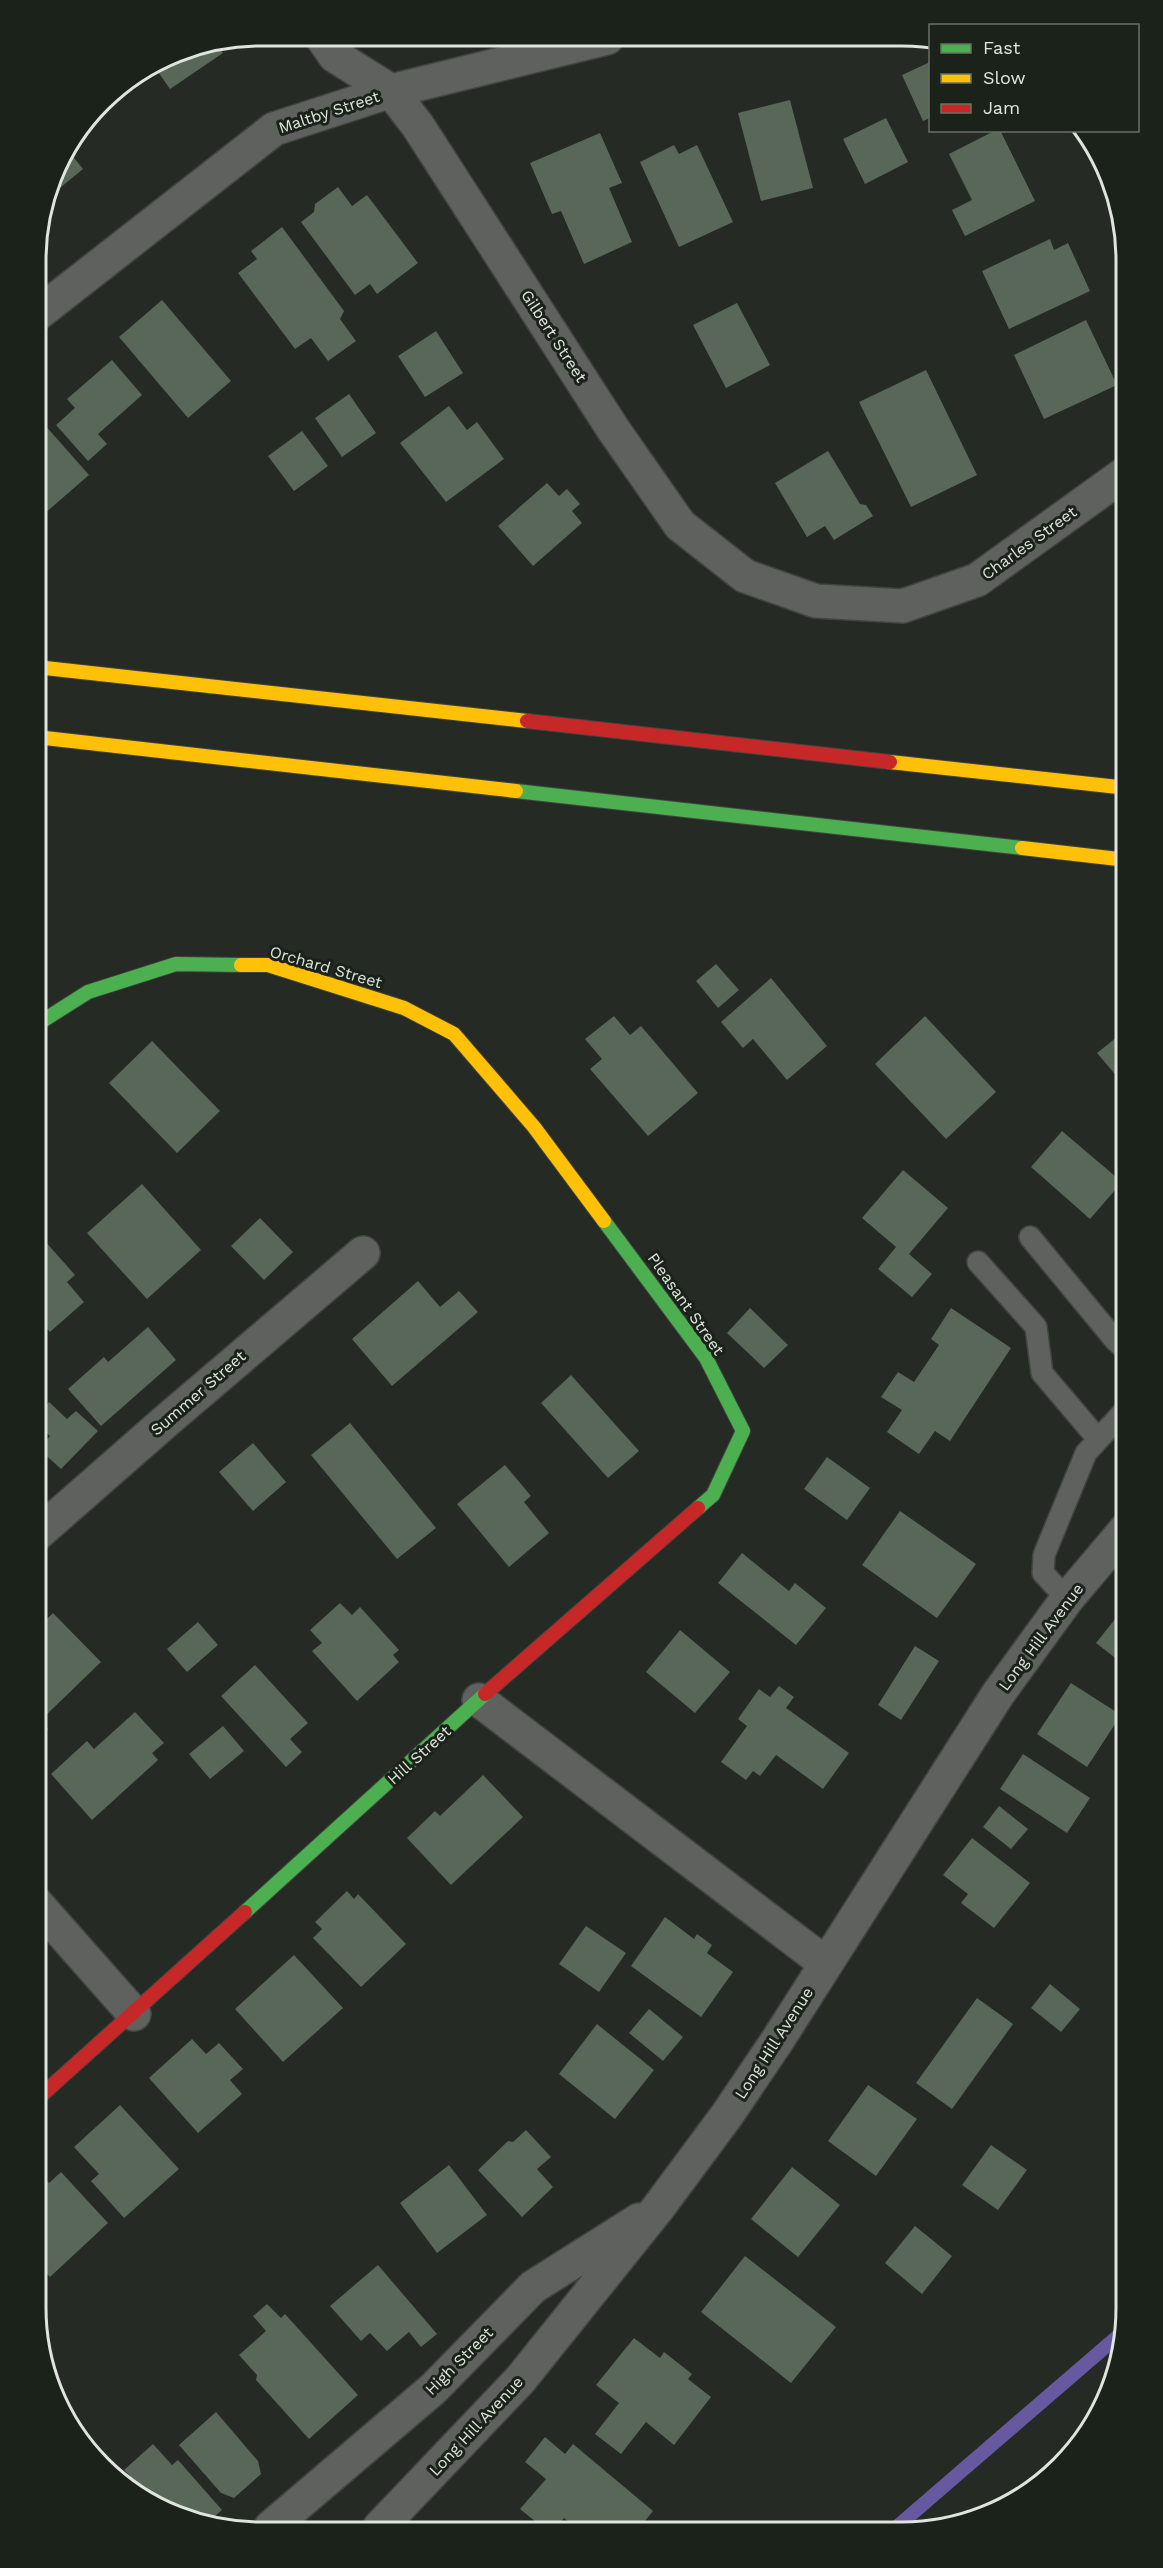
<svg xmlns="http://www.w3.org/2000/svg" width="1163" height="2568" viewBox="0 0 1163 2568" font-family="'Work Sans',sans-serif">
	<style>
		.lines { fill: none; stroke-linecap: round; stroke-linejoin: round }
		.stream { stroke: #67599f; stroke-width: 14 }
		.building { fill: #586757 }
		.lane-casing { stroke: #414440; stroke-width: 24 }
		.street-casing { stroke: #414440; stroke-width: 36 }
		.fast-casing { stroke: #414440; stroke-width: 16 }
		.slow-casing { stroke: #414440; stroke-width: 16 }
		.jam-casing { stroke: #414440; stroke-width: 16 }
		.lane { stroke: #5e615e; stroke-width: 21 }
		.street { stroke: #5e615e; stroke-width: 33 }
		.fast { stroke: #4caf50; stroke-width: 14 }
		.slow { stroke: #ffc107; stroke-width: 14 }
		.jam { stroke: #c62828; stroke-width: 14 }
		.labels { text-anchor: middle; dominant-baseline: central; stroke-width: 6; stroke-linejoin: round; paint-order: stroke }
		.street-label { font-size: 16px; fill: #dfe5de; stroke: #1a2219 }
		.rim { fill: none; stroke: #dfe5de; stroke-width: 3 }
	</style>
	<rect width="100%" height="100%" fill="#252a24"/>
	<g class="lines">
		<path class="stream" d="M899 2525 1125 2330"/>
	</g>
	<path class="building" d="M217 45 223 53 170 89 154 66 175 53Z
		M930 62V118L923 121 902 75Z
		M790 100 813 188 761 201 738 113Z
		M886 118 908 162 865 184 843 139Z
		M996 130H1000L1035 201 965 236 952 210 972 200 949 154Z
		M600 133 622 183 609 188 632 242 584 264 561 211 552 214 530 163Z
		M73 144 77 149 71 154 83 169 49 197 59 162Z
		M674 145 679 154 697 145 733 222 679 247 640 162Z
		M338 187 352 206 367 195 418 263 377 294 370 284 355 295 301 222 314 212 315 204Z
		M282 227 344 311 340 319 356 341 328 361 311 338 295 349 238 273 257 259 251 251Z
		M1050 239 1054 250 1068 243 1090 291 1009 329 982 271Z
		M162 300 231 381 188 418 119 337Z
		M737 303 770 365 726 388 693 325Z
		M1086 320 1117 385 1044 419 1014 355Z
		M436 331 463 373 425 397 398 356Z
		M112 360 142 395 98 434 107 444 88 461 56 425 75 408 67 399Z
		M926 370 977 475 911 507 859 402Z
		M349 394 376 433 342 457 315 418Z
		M449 406 467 430 477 422 504 459 446 502 400 443Z
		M36 415 89 475 36 521Z
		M302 431 328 466 294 491 268 456Z
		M828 451 860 504 866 505 873 516 834 540 825 526 807 537 775 483Z
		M547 483 559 496 567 489 580 504 572 511 582 523 533 566 498 526Z
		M716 964 739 990 718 1008 696 981Z
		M771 978 827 1046 787 1080 753 1039 743 1048 721 1022Z
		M614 1016 630 1035 641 1026 698 1093 648 1136 590 1069 602 1059 585 1039Z
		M925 1016 996 1092 946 1139 875 1064Z
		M1127 1029V1072L1119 1079 1097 1053Z
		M152 1041 220 1111 177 1153 109 1083Z
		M1062 1131 1122 1182 1090 1219 1031 1167Z
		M903 1170 948 1208 909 1254 932 1274 912 1297 878 1269 896 1247 862 1218Z
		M142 1184 201 1250 147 1299 87 1233Z
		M260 1218 293 1252 264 1280 231 1246Z
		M36 1231 75 1275 67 1282 84 1302 50 1332 36 1316Z
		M418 1281 440 1307 459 1291 478 1312 392 1386 352 1339Z
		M750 1308 788 1345 764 1368 727 1333Z
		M951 1308 1011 1348 950 1441 935 1431 919 1454 887 1432 902 1410 881 1397 898 1372 914 1382 939 1345 931 1339Z
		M148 1327 176 1360 101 1426 68 1389 104 1357 108 1362Z
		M571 1375 639 1451 608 1478 541 1403Z
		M49 1402 67 1419 76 1411 98 1431 61 1469 39 1449 50 1436 36 1423V1416Z
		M350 1423 436 1528 397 1559 311 1455Z
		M253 1443 286 1482 253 1511 219 1472Z
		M827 1457 870 1488 847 1520 804 1489Z
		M505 1465 531 1496 524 1502 549 1533 509 1567 457 1504Z
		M900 1511 976 1564 937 1618 862 1565Z
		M742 1553 789 1591 795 1583 826 1608 796 1645 718 1583Z
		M340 1603 352 1615 360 1607 399 1650 393 1655 399 1662 357 1701 312 1651 322 1643 310 1630Z
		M1127 1604V1667L1096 1643Z
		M53 1613 101 1662 41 1720 48 1729 36 1740V1629Z
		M198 1622 218 1645 187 1672 167 1649Z
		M680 1630 730 1672 695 1713 646 1672Z
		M915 1646 939 1661 901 1720 878 1705Z
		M255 1665 308 1723 290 1739 302 1752 286 1767 221 1696Z
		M1071 1683 1121 1715 1087 1767 1037 1734Z
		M779 1686 794 1697 786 1708 849 1753 823 1789 776 1755 760 1776 753 1771 746 1780 721 1762 747 1726 738 1719 759 1689 770 1697Z
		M135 1712 164 1743 152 1753 158 1760 92 1820 51 1774 87 1741 94 1749Z
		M223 1726 244 1751 210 1779 189 1754Z
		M1023 1754 1090 1798 1067 1833 1000 1789Z
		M483 1775 523 1817 451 1885 407 1838 435 1811 440 1816Z
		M999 1806 1028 1829 1011 1849 983 1827Z
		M972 1838 1030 1883 994 1928 961 1903 968 1894 943 1875Z
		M347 1891 354 1899 358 1894 406 1944 361 1987 313 1938 322 1929 315 1922Z
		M665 1917 694 1939 697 1934 712 1945 707 1953 733 1972 701 2017 631 1966Z
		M586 1926 626 1953 599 1992 559 1964Z
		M294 1955 343 2008 283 2062 235 2009Z
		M1050 1984 1080 2009 1061 2032 1031 2008Z
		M977 1998 1013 2024 952 2109 916 2083Z
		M649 2009 683 2037 663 2061 629 2033Z
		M597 2024 654 2070 615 2119 559 2074Z
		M192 2039 206 2054 219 2043 243 2069 230 2080 242 2094 198 2133 149 2078Z
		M868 2085 917 2119 876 2176 828 2141Z
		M120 2105 179 2169 124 2218 91 2181 99 2174 74 2147Z
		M526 2130 551 2157 537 2169 553 2187 522 2217 478 2170 508 2141 513 2142Z
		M991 2145 1027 2170 998 2210 962 2185Z
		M449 2165 487 2215 437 2253 400 2203Z
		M792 2167 840 2205 798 2257 751 2219Z
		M39 2172 49 2183 61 2172 108 2223 50 2277 36 2262V2175Z
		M915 2226 952 2256 922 2294 885 2263Z
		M745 2256 836 2327 791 2383 701 2312Z
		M378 2265 437 2334 421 2347 409 2332 387 2351 370 2333 361 2341 330 2306Z
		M267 2304 281 2318 285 2314 358 2395 309 2439 256 2380 257 2375 239 2355 266 2331 253 2316Z
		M634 2338 660 2358 664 2352 692 2374 688 2379 711 2397 674 2445 646 2422 621 2454 595 2434 619 2403 596 2385Z
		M216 2412 258 2461 261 2474 234 2498 221 2493 179 2445Z
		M545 2437 565 2454 573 2444 653 2511 641 2526H573L564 2518 557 2526H541L520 2509 546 2479 525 2462Z
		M153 2444 172 2465 178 2460 222 2510 206 2524 161 2509 128 2487 135 2481 124 2470Z"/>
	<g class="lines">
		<g class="lane-casing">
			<path id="lane" d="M1030 1237 1115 1340 1127 1351
				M978 1262 1036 1327 1042 1373 1098 1439
				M1067 1599 1043 1573 1044 1555 1086 1453 1127 1408"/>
		</g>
		<g class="street-casing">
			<path id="street" d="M321 36 335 56 391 91 418 126 613 429 680 525 745 576 816 601 903 606 977 580 1127 472
				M36 315 274 129 391 91 607 38
				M36 1535 166 1421 363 1253
				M479 1700 825 1963
				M36 1903 134 2014
				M271 2527 433 2389 533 2287 639 2220
				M380 2527 520 2380 658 2208 727 2115 777 2041 998 1694 1067 1599 1127 1528"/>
		</g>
		<g class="fast-casing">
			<path id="fast" d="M516 791 1022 848
				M36 1025 88 992 176 964 241 965
				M604 1221 706 1358 743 1431 713 1495 698 1508
				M245 1912 485 1694"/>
		</g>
		<g class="slow-casing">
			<path id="slow" d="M36 667 527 721
				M36 737 516 791
				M890 762 1127 788
				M1022 848 1127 860
				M241 965H268L404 1008 454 1034 534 1127 604 1221"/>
		</g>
		<g class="jam-casing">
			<path id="jam" d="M527 721 890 762
				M485 1694 698 1508
				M36 2100 245 1912"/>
		</g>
		<use href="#lane" class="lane"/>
		<use href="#street" class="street"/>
		<use href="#fast" class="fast"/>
		<use href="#slow" class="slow"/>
		<use href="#jam" class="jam"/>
	</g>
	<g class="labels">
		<g class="street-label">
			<text transform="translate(329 112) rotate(-18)">Maltby Street</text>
			<text transform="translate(554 336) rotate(57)">Gilbert Street</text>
			<text transform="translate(1029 543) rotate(-36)">Charles Street</text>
			<text transform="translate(326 967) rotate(16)">Orchard Street</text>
			<text transform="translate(686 1304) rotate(55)">Pleasant Street</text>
			<text transform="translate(198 1393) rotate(-41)">Summer Street</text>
			<text transform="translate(1041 1637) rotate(-53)">Long Hill Avenue</text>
			<text transform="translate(419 1755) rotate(-42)">Hill Street</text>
			<text transform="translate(774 2043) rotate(-57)">Long Hill Avenue</text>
			<text transform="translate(459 2361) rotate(-45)">High Street</text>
			<text transform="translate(476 2426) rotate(-47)">Long Hill Avenue</text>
		</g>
	</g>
	<path d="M0 0H1163V2568H0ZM260 46H902A214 214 0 0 1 1116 260V2308A214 214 0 0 1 902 2522H260A214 214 0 0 1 46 2308V260A214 214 0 0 1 260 46Z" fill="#1a2219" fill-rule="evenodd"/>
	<path class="rim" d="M260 46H902A214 214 0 0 1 1116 260V2308A214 214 0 0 1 902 2522H260A214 214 0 0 1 46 2308V260A214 214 0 0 1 260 46Z"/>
	<rect x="929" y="24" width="210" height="108" fill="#1a2219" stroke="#697068" stroke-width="1.5"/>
	<rect x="941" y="44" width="30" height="9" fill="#4caf50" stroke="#697068" stroke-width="1.5"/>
	<text x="983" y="54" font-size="18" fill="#dfe5de">Fast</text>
	<rect x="941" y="74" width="30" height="9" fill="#ffc107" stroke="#697068" stroke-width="1.5"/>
	<text x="983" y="84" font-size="18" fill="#dfe5de">Slow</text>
	<rect x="941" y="104" width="30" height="9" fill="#c62828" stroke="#697068" stroke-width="1.5"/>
	<text x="983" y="114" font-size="18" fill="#dfe5de">Jam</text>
</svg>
